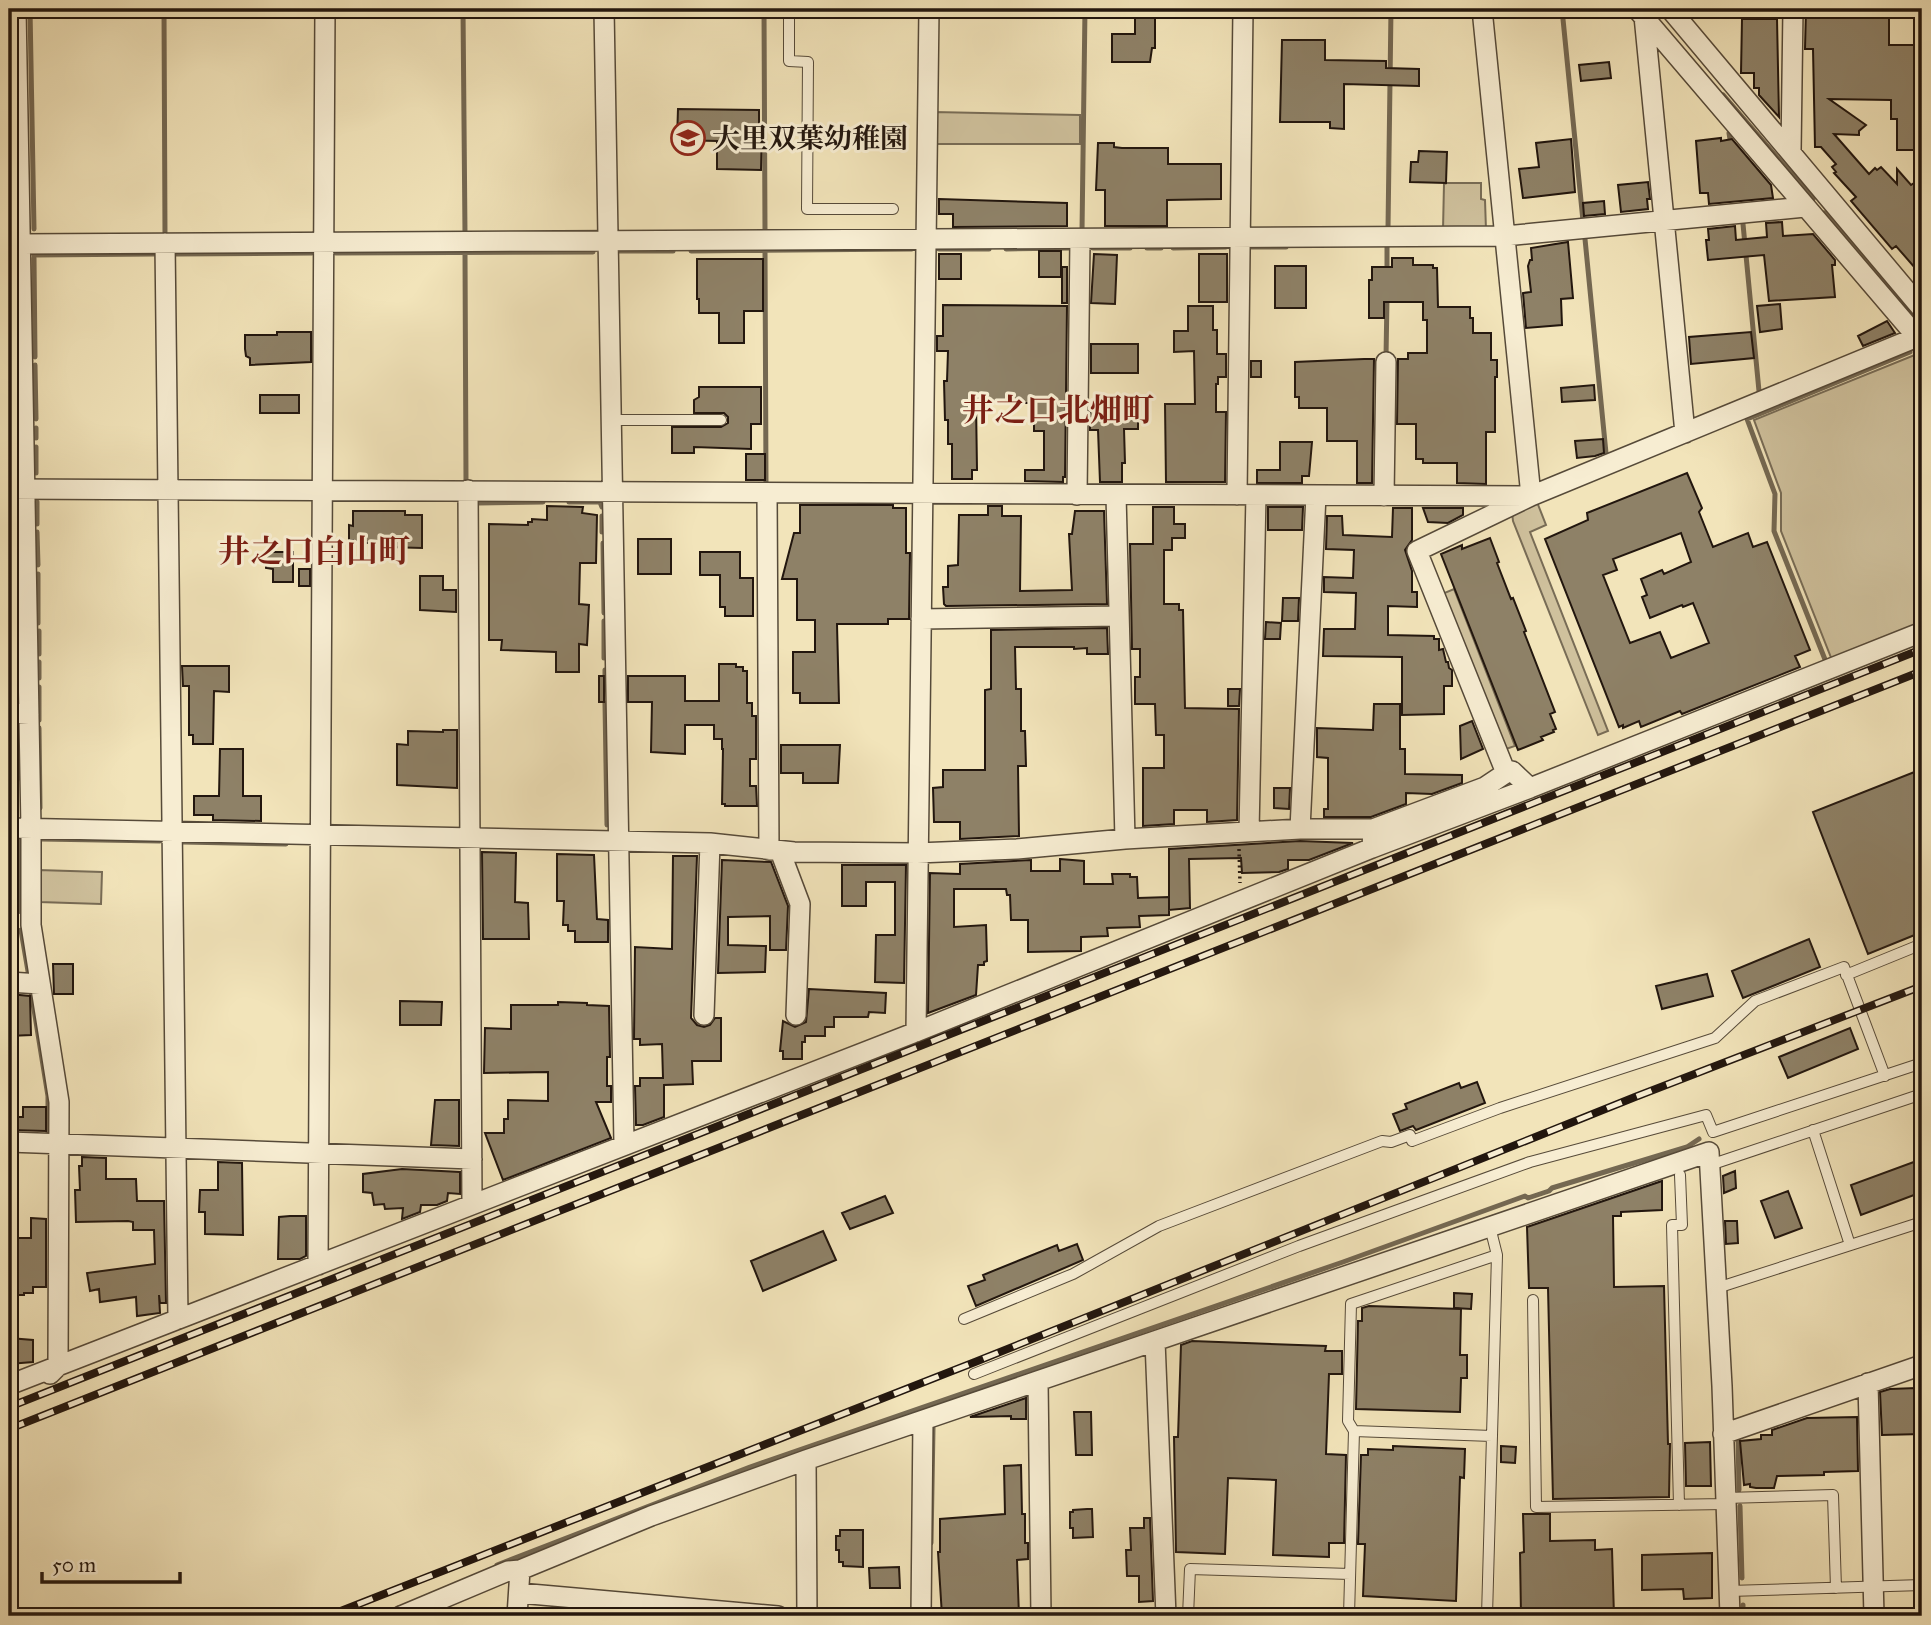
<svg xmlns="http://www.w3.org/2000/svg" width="1931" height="1625" viewBox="0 0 1931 1625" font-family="'IM FELL Great Primer','Noto Serif JP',serif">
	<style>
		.green { fill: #cfc19d; stroke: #786c56; stroke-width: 2 }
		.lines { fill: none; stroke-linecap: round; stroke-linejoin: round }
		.stream { stroke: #746852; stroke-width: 5 }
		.building { fill: #8e8167; stroke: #22160e; stroke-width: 2; fill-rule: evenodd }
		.lane-casing { stroke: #564a39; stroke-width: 12 }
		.street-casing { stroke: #564a39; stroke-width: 22 }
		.path { stroke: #22160e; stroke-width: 3.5; stroke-dasharray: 2 3.5; stroke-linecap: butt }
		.lane { stroke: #f7edd2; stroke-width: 10 }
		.street { stroke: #f7edd2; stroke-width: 19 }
		.rail-casing { stroke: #22160e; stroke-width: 8 }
		.rail { stroke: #f7edd2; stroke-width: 5; stroke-dasharray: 16; stroke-linecap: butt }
		.labels { text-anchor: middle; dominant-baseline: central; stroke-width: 6; stroke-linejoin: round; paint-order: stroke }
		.poi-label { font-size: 28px; font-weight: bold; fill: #22160e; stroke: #f7edd2; text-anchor: start }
		.quarter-label { font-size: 32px; font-weight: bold; fill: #7a1f14; stroke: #f7edd2 }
	</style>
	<rect width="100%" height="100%" fill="#f2e4ba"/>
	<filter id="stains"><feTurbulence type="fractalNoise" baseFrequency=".00286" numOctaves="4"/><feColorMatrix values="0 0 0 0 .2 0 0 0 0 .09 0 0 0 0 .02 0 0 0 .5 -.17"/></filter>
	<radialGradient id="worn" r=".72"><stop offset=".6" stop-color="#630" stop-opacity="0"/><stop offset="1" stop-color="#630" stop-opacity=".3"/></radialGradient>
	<path class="green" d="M934 112 1080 115V144H934Z
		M1447 183H1481V199L1485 200 1486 230H1443L1444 184Z
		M1922 352V625L1832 660 1781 531V493L1754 420Z
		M1537 502 1546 525 1530 532 1608 731 1598 735 1513 521 1512 512Z
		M1454 589 1515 746 1503 750 1442 594Z
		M38 870 102 872 101 904 39 902Z"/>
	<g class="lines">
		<path class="stream" d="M30 9 34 229
			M164 9 165 236
			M463 9 465 234
			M764 9 765 232
			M1562 9 1583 221
			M1723 95 1813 199
			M1729 133 1731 145
			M1824 213 1920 324
			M1743 224 1759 391
			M1388 228 1391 9
			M1082 231 1085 9
			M1585 239 1606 453
			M1251 247H1286
			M1093 248H1130
			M1147 248H1161
			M1173 248 1226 247
			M939 249H989
			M1006 249 1070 248
			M765 250 766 484
			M619 251H673
			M691 251 912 249
			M465 252 466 481
			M336 253 593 252
			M176 254 312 253
			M34 255 154 254
			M34 258 35 357
			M1387 274V246
			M1915 350 1922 347
			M1386 357 1387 298
			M35 365 36 419
			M36 428V438
			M36 447V473
			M37 502V524
			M569 502H600L602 507
			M478 503 543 502
			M602 516V532
			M37 532 38 565
			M603 543 604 613
			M38 574V623
			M604 621V658
			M39 631V654
			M9 632H15
			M39 662V678
			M1826 662 1774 531 1775 494 1747 419 1910 352
			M605 670V689
			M39 687V720
			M605 703 607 825
			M39 728 40 808
			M9 778H21
			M41 839 160 841
			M9 840H20L21 912
			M183 842 286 844
			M21 930 29 977
			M31 991 48 1096V1135
			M1738 1434 1739 1490
			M1740 1506 1742 1578
			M931 1543 933 1428
			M497 1565 750 1467 1343 1262 1525 1196 1528 1198 1549 1191 1552 1188 1687 1147 1699 1139
			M1743 1605V1616
			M381 1616 398 1608"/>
	</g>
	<path class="building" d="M1135 9H1155V48H1152L1150 62H1112V34H1135Z
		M1806 9H1889V45H1918L1917 96H1922V150H1897V119H1891V100L1829 99 1866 125 1859 131V135L1834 134 1869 174 1875 168 1877 170 1881 167 1897 184V169L1911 185 1914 183 1922 192V276L1896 246 1892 249 1851 201 1856 197 1834 173 1836 172 1832 167 1836 164 1821 147H1815L1813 49H1805Z
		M1742 19H1777L1779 117 1759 95V88H1754V73H1741Z
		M1282 40H1325V60L1386 61V68L1419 69V86L1344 84V129L1330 128V122H1280Z
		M1609 62 1611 78 1581 81 1579 65Z
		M678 109 759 110V128H762L761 170 717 169V141L677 140Z
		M1721 138V141L1732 139 1771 185 1773 198 1709 204 1708 193H1700L1696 141Z
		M1571 139 1575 192 1523 198 1519 169 1539 167 1536 143Z
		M1098 143H1114V147L1122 148H1168V164H1221V199L1167 200V226H1105V190H1096Z
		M1419 151 1447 152 1446 183 1410 182 1411 162H1418Z
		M1648 182 1650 199H1647L1648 209 1621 212 1618 185Z
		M939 199 1067 203V226L953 227V214H939Z
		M1604 201 1605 214 1584 216 1583 203Z
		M1782 222 1783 236 1813 234 1835 260V265H1832L1835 297 1769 301 1764 255 1708 260 1706 240H1709L1708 229 1735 226 1736 240 1767 237 1766 223Z
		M1568 242 1573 298 1561 299 1562 325 1526 328 1523 293 1531 292 1528 266 1530 260H1532L1531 248Z
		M1039 251H1061V277H1039Z
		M939 254H961V279H939Z
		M1094 254 1117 255 1115 304 1091 303Z
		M1199 254H1227V302H1199Z
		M1392 258H1413V265H1433V268H1437L1438 307H1470V318H1473V333H1491V360H1497V377H1495V432H1486V484L1457 483V463H1423V459H1416V424H1397L1398 359H1408V353H1427V320H1423V302H1384V318H1369V280H1372V267H1392Z
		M697 259H763V311H744V343H719V313H699V299H697Z
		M1275 266H1306V308H1275Z
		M1062 267H1067V303H1062Z
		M1780 304 1782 329 1760 332 1757 306Z
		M943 305 1067 306 1065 477H1063V482L1025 481V470H1044V431H1034V403H976L977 470H972V479H952V444H948V420H945L944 381H947L948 351H937V336H943Z
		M1188 306H1213V330H1217V354H1226V377H1218V384H1216V412H1226L1225 482H1166L1165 404H1195L1194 351 1174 352V331H1188Z
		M1887 321 1895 333 1863 346 1858 336Z
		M277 332H311V362L250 365V358L246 356 245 349V335H277Z
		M1751 332 1754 358 1691 364 1689 337Z
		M1091 344H1138V373H1091Z
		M1364 359H1374L1372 483H1357V441H1327V408H1299V397H1295V362Z
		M1251 361H1261V377H1251Z
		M1594 385 1595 400 1562 402 1561 388Z
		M699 387H761V424H751V449L694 447V453H672V427H721L728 423V417L724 413H694V400L699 397Z
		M260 395H299V413H260Z
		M1119 402H1138V429H1124L1125 463H1122V482H1100L1098 430H1090V405L1119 404Z
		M1603 439 1604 453 1595 456 1577 458 1575 441Z
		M1280 442H1312L1309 476H1302V483H1257V470H1280Z
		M746 454H765V480H746Z
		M1687 473 1702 508 1699 512 1713 547 1748 533 1753 547 1767 542 1810 650 1795 656 1800 667 1682 714 1680 711 1641 727 1639 721 1623 728V725L1619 727 1545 539 1588 520 1587 513ZM1681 533 1691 562 1664 574 1662 570 1641 579 1647 595 1642 597 1650 618 1682 605 1683 607 1693 603 1709 643 1671 658 1660 632 1630 643 1603 575 1617 570 1613 559Z
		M800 505H893V508H906V553H910L909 619H888V624H837L839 703H800V693H793V652H815V620H797V579H782L794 533H800Z
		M547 506 583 507 582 513 597 515 596 563H580L579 604 589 605 587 645 579 644V672H556V652L501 650 502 640H489V524L528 525V522H532V519L547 520Z
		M988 506H1002V516H1021L1020 591 1072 590 1069 534H1072L1075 511H1104L1107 604 946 606 944 604 943 587H948V566L958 565 959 515H988Z
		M1153 507H1174V524H1185V538H1172V550H1164V604H1179V610H1183L1185 708 1239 709 1237 820 1207 822V810H1174V824L1143 826V768H1164V735H1156L1155 704H1135V677H1140V649H1132L1130 544H1153Z
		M1268 507H1303L1302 530H1268Z
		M1393 508H1412V540L1405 550 1412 571V592H1417V607L1388 606V635L1434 636V639H1439V650L1443 649 1446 662H1448L1449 668 1452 670V686H1444V714L1402 715V657L1323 656 1324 629H1355L1356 593 1324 592V577L1353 578 1354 550 1326 549 1327 516H1342L1343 535 1392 537Z
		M1423 508H1463V515L1448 523 1428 522Z
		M353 511H405V515H422V548L387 547V543H353V540H349V525L353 526Z
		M1490 538 1499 562 1497 563 1511 599 1513 598 1526 631 1524 632 1555 712 1550 714 1556 729 1553 730 1554 732 1541 737 1543 740 1518 750 1441 554 1462 545V549Z
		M638 539H671V574H638Z
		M266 552H293V582H273V569L266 568Z
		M700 552H740V578H753V616H725V607H720V575H700Z
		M299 569H310V586H299Z
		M420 576H443V590H456V612L420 610Z
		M1283 598H1299L1298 621H1282Z
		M1266 622 1281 623 1280 639H1265Z
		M1107 628 1108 654H1087V648L1074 649V647H1015L1016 689H1021V731H1025L1026 766H1018L1019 836 960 839V822H934L933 788 943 787V770H985V690L991 689V630Z
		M719 664H736V667H743V671H747V703H752V716H756V759H750V786H756L757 806H725V804H722L723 749H722V739H714V725H685V754L651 752 652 702H628V676H685V701H719Z
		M182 666H229V692L214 691 213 744H193V735H189V686H183Z
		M599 676H604V702H599Z
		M1228 689H1240L1239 706H1228Z
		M1374 704H1400V749H1405V774L1462 775V783L1432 794 1406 793V804L1371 817H1324V809H1328V758L1317 757V728L1373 730Z
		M1472 721 1483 749 1461 759 1460 726Z
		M443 730H457V788L397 785V744L408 745V731L443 732Z
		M781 745H840L838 783H803V773H781Z
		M220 749H243V796H261V821L213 820V815H194V796H219Z
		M1922 769V932L1868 954 1813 812Z
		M1274 788H1290L1289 809 1274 808Z
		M1300 841 1353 843 1309 860H1288V869L1279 872 1242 873 1241 858 1189 859 1190 908 1169 910V849Z
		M482 852 516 853 515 902 528 903 529 939H483Z
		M557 854 594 855 597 919 608 920V942H575V931H568V925H563L564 901H557Z
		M673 856H697L691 1018 697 1025 704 1027 710 1025 715 1018H721V1061H692L693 1084 664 1085V1117L643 1125H636L635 1086H640V1078H663L662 1044 640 1045V1039H634L635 947 672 949Z
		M1060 859 1084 861V884H1113L1112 874H1130V877H1137L1138 898 1169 897V915L1139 916 1140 927 1107 928 1108 936 1081 937V951L1028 952V920H1011L1010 895H1007L1006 889H954V927L986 925 987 961 984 962V965H978L976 995 928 1013 930 873 960 874V864L1031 860V871H1060Z
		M722 860 771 862 788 906 786 950H770V916L728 917V945L766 946 765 972 718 973Z
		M842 865H906L904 983 875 982 876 935H895V882H866V906H842Z
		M1809 939 1820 967 1743 998 1732 971Z
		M53 964H73V994H54Z
		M1707 974 1713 996 1662 1009 1656 986Z
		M809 989 886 993 885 1013 869 1012 868 1017H834V1027H825V1036H805V1042H802V1059H783V1051H780L783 1021 795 1027 806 1022Z
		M9 994 30 996 31 1035 9 1036Z
		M400 1001 442 1002 441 1025H400Z
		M558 1002 587 1003V1005L609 1006 610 1057H607V1086H611V1102H596L611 1138 503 1180 485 1133H504V1119H508V1100L548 1101V1072L484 1073 485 1028 511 1029V1005H558Z
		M1850 1028 1858 1049 1788 1078 1779 1057Z
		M1477 1082 1485 1103 1416 1130 1413 1126 1400 1131 1393 1114 1407 1109 1405 1104 1459 1083 1461 1088Z
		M435 1100H459V1146L431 1145Z
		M23 1107H46V1131L9 1130V1117H23Z
		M82 1157 106 1158V1179H136L137 1201H164L166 1303H160L159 1295 160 1313 137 1316 136 1297 100 1302 99 1289 90 1291 87 1273 155 1264 154 1230H133V1222L128 1221 76 1222 75 1190H80L79 1166H82Z
		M1922 1159V1192L1861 1215 1851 1185Z
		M218 1162 242 1163 243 1235 205 1234V1212H199L200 1190H218Z
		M402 1169 460 1172V1194L448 1193 447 1201 437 1205H421L420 1212 402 1219 403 1208 385 1209 384 1204 374 1205 372 1193 363 1192V1174Z
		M1735 1171 1736 1188 1724 1193 1723 1176Z
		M1662 1181V1210L1621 1212V1216H1613L1614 1287 1664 1286 1668 1444H1670L1669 1497 1553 1499 1548 1288H1529L1527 1227Z
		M1788 1191 1802 1228 1775 1238 1761 1201Z
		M885 1196 893 1213 850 1229 842 1213Z
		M290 1216H306V1256L300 1259H278L279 1217Z
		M31 1218 46 1219V1287H33V1293H24V1295H9V1238H31Z
		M1725 1221H1737L1738 1243 1726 1244Z
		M823 1231 836 1260 763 1291 751 1261Z
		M1077 1244 1083 1260 976 1306 968 1286 985 1280 983 1275 1057 1245 1059 1251Z
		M1454 1293 1472 1294 1471 1309 1454 1308Z
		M1369 1306 1461 1309 1460 1355H1467V1378H1461L1460 1412 1356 1409 1358 1321H1362V1308Z
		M9 1338 33 1340V1362L9 1364Z
		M1192 1341 1326 1346 1325 1351H1342V1374H1329L1326 1454 1346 1455 1344 1543H1329V1557L1273 1555 1276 1480 1228 1478 1225 1554 1176 1552 1174 1437H1178L1181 1345Z
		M1916 1388V1410H1922V1434L1882 1435 1880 1392 1890 1389Z
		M1026 1398V1419H1011V1416L970 1417Z
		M1074 1412H1091L1092 1455H1076Z
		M1857 1417 1858 1471 1824 1472V1475L1777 1476 1774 1488H1756L1750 1487V1484L1744 1485 1740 1441 1761 1439V1435H1772V1430L1807 1418Z
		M1710 1442 1711 1486H1686L1685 1443Z
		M1393 1446 1465 1449 1464 1478 1460 1477 1456 1601 1363 1596 1365 1544H1358L1361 1455H1368V1449L1393 1450Z
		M1501 1446 1516 1447 1515 1463 1501 1462Z
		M1021 1465 1022 1514H1025V1543H1028V1559L1017 1560 1019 1616H942L938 1552H940V1519L1005 1514 1004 1466Z
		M1087 1509H1092L1093 1537 1073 1538V1528H1070V1512H1073V1510Z
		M1523 1514H1550V1541L1595 1540V1550L1612 1549 1614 1616H1521L1520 1553 1524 1552Z
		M1144 1518H1150L1153 1601 1139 1602V1576H1127L1126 1550H1131L1130 1528H1144Z
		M840 1530H863V1567L843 1566V1562H839V1550H836V1536H840Z
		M1712 1553V1598L1684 1599 1683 1589 1642 1590V1555Z
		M899 1567 900 1588H870L869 1568Z"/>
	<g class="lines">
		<g class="lane-casing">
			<path id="lane" d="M789 9V61L808 62 807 209H893
				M611 420H721
				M1846 975 1922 944
				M1813 1130 1850 1245
				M1710 1165 1922 1094
				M1717 1288 1922 1222
				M1533 1300 1536 1507 1725 1504
				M964 1319 1073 1274 1159 1226 1382 1141 1391 1142 1410 1135 1412 1141 1500 1108 1715 1038 1755 1001 1844 967 1885 1076
				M974 1374 1299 1246 1530 1162 1706 1115 1713 1132 1922 1063
				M1354 1431 1492 1436
				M1725 1498 1833 1495 1836 1588
				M1679 1505 1672 1225H1682L1680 1175
				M1729 1591 1922 1585
				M1194 1616H1188L1190 1569 1350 1574
				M1349 1616 1354 1431 1348 1421 1351 1304 1497 1255
				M1487 1616 1497 1255 1490 1227"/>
		</g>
		<g class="street-casing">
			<path id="street" d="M16 9 31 828V925L59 1102 58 1366 50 1374
				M604 9 624 1144
				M1482 9 1531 496
				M1637 9 1917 337
				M1670 9 1922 309
				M1644 16 1685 433
				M1791 151 1793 9
				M165 243 178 1319
				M20 244 1505 236 1805 207
				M9 489 1526 496
				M468 490 472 1204
				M767 493 769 850
				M1077 495 1080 239
				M1116 495 1125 839
				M1237 495 1243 9
				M1384 496 1386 362
				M921 619 1119 616
				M9 713 29 714
				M1506 773 1512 771 1530 788 1922 632
				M9 828 710 843 794 852 917 853 1017 849 1125 839 1300 829H1373L1485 787 1506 773 1417 551 1531 496 1922 335
				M1300 829 1316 495
				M1249 832 1256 495
				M1372 848 1530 788
				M780 851 800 904 796 1015
				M9 982 40 984
				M704 1015 710 843
				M916 1032 929 9
				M9 1142 472 1159
				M318 1265 325 9
				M1155 1341 1166 1616
				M1038 1381 1041 1616
				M1868 1383 1874 1616
				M9 1385 916 1032 1372 848 1373 829
				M1723 1434 1922 1365
				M806 1460 807 1616
				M520 1570 651 1516 806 1460 1709 1152 1722 1386 1730 1616
				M519 1593 778 1616
				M401 1616 508 1571 520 1570 517 1616
				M921 1616 923 1420"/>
		</g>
		<path class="path" d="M1239 849 1240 883"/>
		<use href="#lane" class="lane"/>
		<use href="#street" class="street"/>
		<g class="rail-casing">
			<path id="rail" d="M9 1407 1922 649
				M9 1429 1922 671
				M328 1616 975 1362 1635 1097 1922 986"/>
		</g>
		<use href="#rail" class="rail"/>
	</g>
	<defs>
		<g id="school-ring" transform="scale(1.75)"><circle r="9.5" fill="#f7edd2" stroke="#8f2418" stroke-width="1.5"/><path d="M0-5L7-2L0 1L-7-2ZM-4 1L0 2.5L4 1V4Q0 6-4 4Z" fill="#8f2418"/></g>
	</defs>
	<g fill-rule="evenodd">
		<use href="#school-ring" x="688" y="138"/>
	</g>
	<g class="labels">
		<g class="poi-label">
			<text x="712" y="138">大里双葉幼稚園</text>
		</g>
		<g class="quarter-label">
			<text x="1058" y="410">井之口北畑町</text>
			<text x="314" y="551">井之口白山町</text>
		</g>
	</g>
	<rect width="1931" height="1625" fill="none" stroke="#f2e4ba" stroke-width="35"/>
	<rect x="10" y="10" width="1910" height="1604" fill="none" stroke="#22160e" stroke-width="3.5"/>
	<rect x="18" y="18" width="1896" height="1590" fill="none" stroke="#22160e" stroke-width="2"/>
	<path d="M42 1572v10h138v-10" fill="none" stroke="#22160e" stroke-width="3.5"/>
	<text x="52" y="1572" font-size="21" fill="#22160e" stroke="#f7edd2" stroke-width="5" paint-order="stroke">50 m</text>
	<rect width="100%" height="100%" filter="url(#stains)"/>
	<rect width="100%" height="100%" fill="url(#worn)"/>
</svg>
